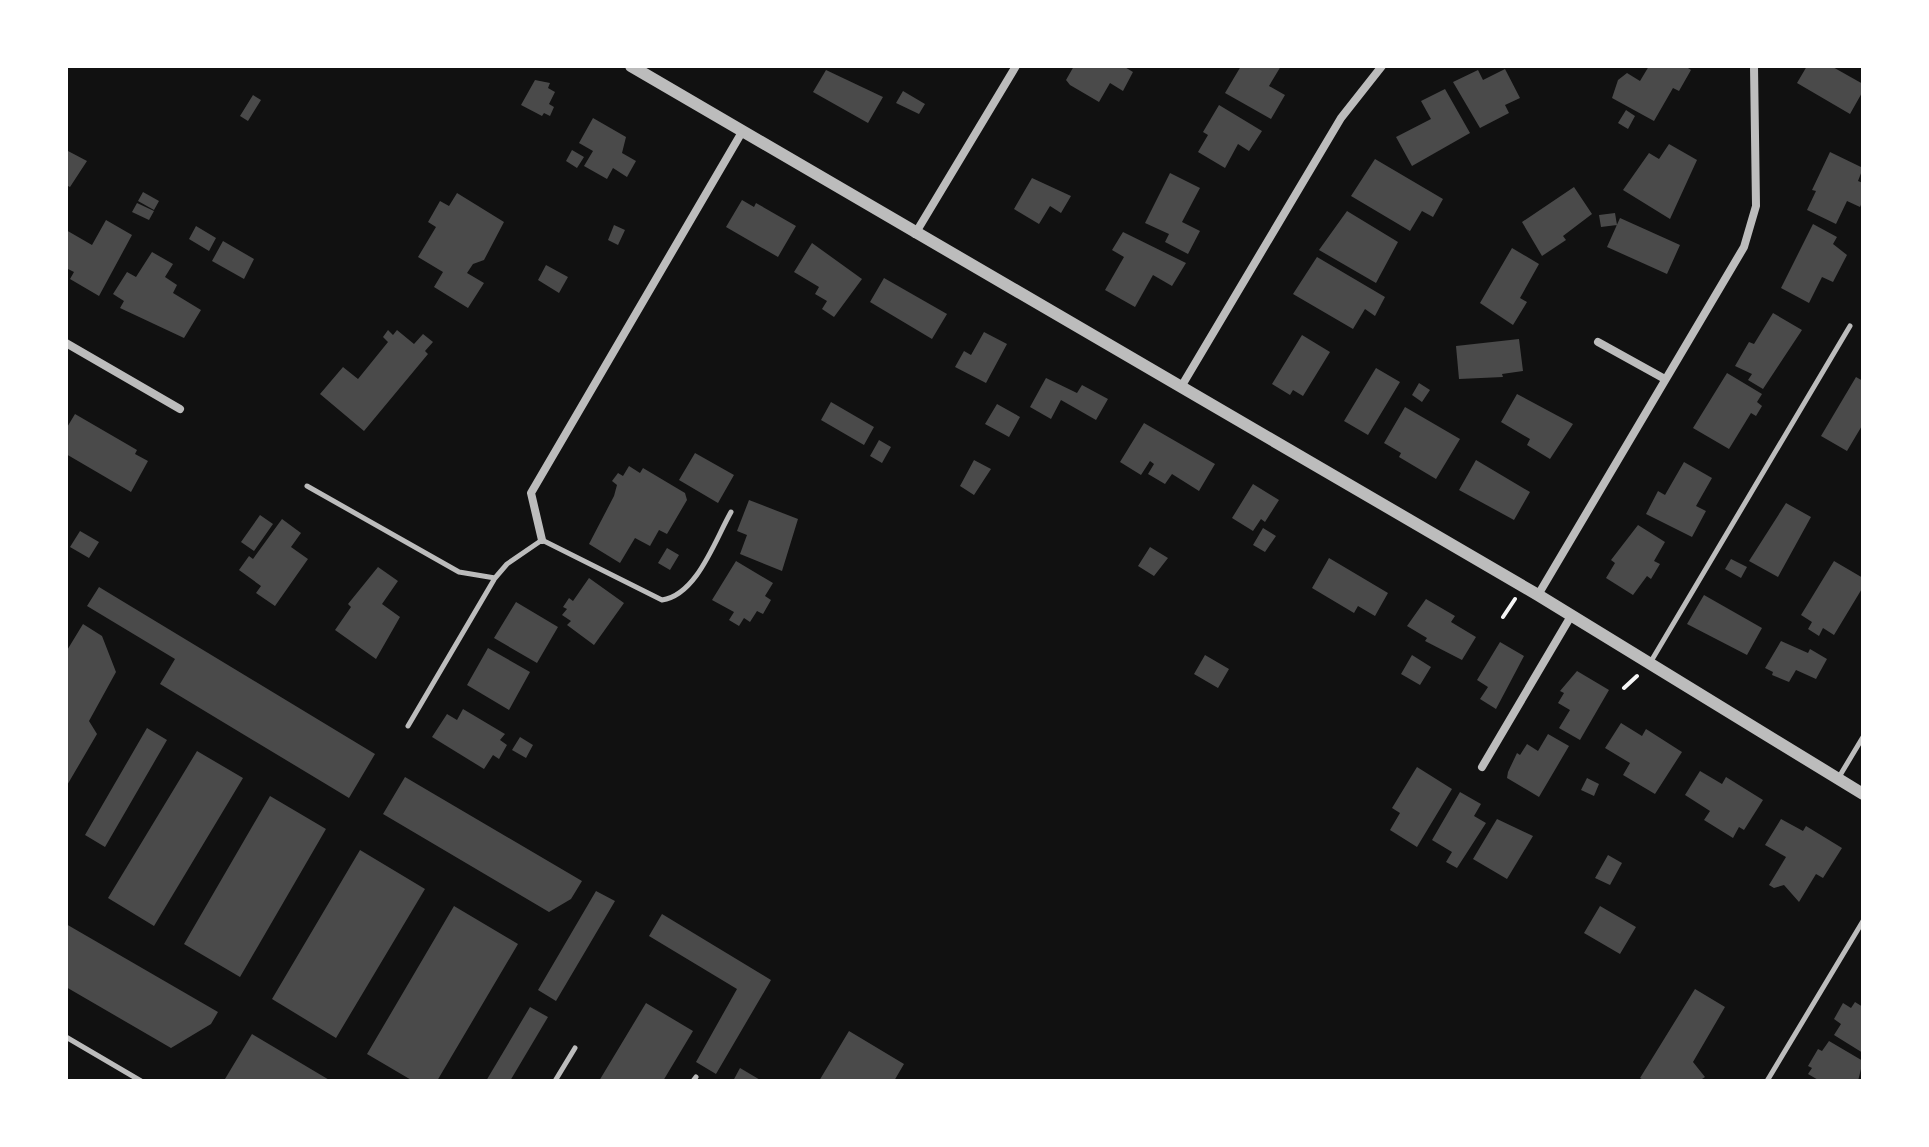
<svg xmlns="http://www.w3.org/2000/svg" width="1929" height="1147" viewBox="0 0 1929 1147" font-family="'Libre Baskerville',serif">
	<style>
		.building { fill: #4a4a4a }
		.lines { fill: none; stroke-linecap: round; stroke-linejoin: round }
		.path { stroke: #f5f5f5; stroke-width: 4 }
		.service { stroke: #bcbcbc; stroke-width: 5 }
		.minor { stroke: #bcbcbc; stroke-width: 8 }
		.tertiary { stroke: #bcbcbc; stroke-width: 12 }
	</style>
	<rect width="100%" height="100%" fill="#111"/>
	<path class="building" d="M1074 66H1123L1133 72 1123 91 1110 83 1099 102 1070 85 1066 80Z
		M1241 66H1281L1269 86 1285 95 1271 119 1225 93Z
		M1649 66H1685L1691 70 1679 91 1673 88 1654 121 1612 98 1618 80 1627 73 1640 81Z
		M1807 66H1831L1863 84V91L1850 114 1797 83Z
		M1505 69 1520 98 1505 105 1509 113 1480 128 1453 82 1478 70 1483 80Z
		M826 70 883 97 868 123 813 92Z
		M535 80 550 83 548 88 555 92 549 104 554 107 550 116 544 113 542 116 521 105Z
		M1445 89 1470 133 1412 166 1396 137 1431 119 1421 101Z
		M903 91 925 104 919 114 896 103Z
		M253 95 261 100 248 121 240 116Z
		M1219 105 1262 131 1249 151 1238 144 1225 168 1198 152 1208 135 1203 132Z
		M1626 110 1635 116 1628 129 1618 123Z
		M593 118 626 137 622 153 636 161 627 177 613 168 607 179 584 166 593 151 579 143Z
		M1669 144 1697 160 1670 219 1623 190 1649 153 1659 159Z
		M572 150 584 157 577 168 566 161Z
		M68 151 87 161 70 187 66 185Z
		M1830 152 1863 168 1858 181 1863 183V200L1860 207 1847 201 1836 224 1807 210 1816 191 1812 190Z
		M1375 159 1443 199 1433 217 1422 211 1410 231 1351 196Z
		M1170 173 1200 188 1182 222 1200 231 1188 254 1165 242 1169 234 1145 223Z
		M1032 178 1071 196 1061 213 1050 206 1039 224 1014 209Z
		M1574 187 1592 214 1563 236 1566 240 1542 256 1522 222Z
		M143 192 159 201 154 210 138 201Z
		M457 193 504 222 484 260 473 264 467 273 484 283 468 308 434 287 443 272 418 257 436 227 428 222 440 201 449 206Z
		M742 200 754 207 756 203 796 226 778 257 726 227Z
		M137 203 154 211 149 220 132 212Z
		M1347 211 1398 242 1376 283 1319 250Z
		M1615 213 1617 225 1601 227 1599 215Z
		M1620 218 1680 245 1667 274 1607 247Z
		M106 220 132 235 99 296 70 279 74 272 66 268V230L92 245Z
		M1813 224 1837 237 1833 244 1847 255 1833 282 1822 277 1809 303 1781 288Z
		M614 225 625 230 618 245 608 240Z
		M196 226 216 238 209 251 189 239Z
		M1123 232 1186 263 1172 286 1153 275 1135 307 1105 290 1124 257 1112 250Z
		M223 241 254 259 244 279 212 261Z
		M812 243 862 279 834 317 822 309 827 301 815 294 819 287 794 272Z
		M1512 248 1539 264 1520 298 1527 302 1513 325 1480 303Z
		M152 252 173 264 165 277 177 285 173 293 201 310 184 338 120 308 124 301 113 294 127 272 136 277Z
		M1317 257 1385 297 1375 316 1365 309 1353 329 1293 294Z
		M546 265 568 277 559 293 538 280Z
		M884 278 947 314 932 339 870 302Z
		M1773 313 1802 330 1763 389 1748 380 1752 374 1735 366 1749 342 1754 344Z
		M388 330 393 335 397 330 414 344 423 334 433 342 425 351 428 354 364 431 320 394 343 367 358 379 388 342 383 337Z
		M984 332 1007 344 986 383 955 367 964 351 971 355Z
		M1302 335 1330 352 1303 396 1293 390 1290 395 1272 384Z
		M1519 339 1523 371 1502 374 1503 377 1459 379 1456 346Z
		M1376 368 1400 382 1368 435 1344 421Z
		M1727 373 1762 394 1757 402 1762 406 1756 416 1751 413 1729 449 1693 428Z
		M1856 377 1863 381V424L1847 451 1821 436Z
		M1046 378 1077 393 1082 385 1108 399 1096 420 1061 400 1051 419 1030 407Z
		M1419 383 1430 390 1422 402 1412 395Z
		M1517 394 1573 424 1550 459 1527 445 1530 439 1501 422Z
		M831 402 874 427 864 445 821 420Z
		M997 404 1020 417 1009 437 985 424Z
		M1405 407 1460 439 1436 479 1399 457 1401 453 1384 443Z
		M75 414 137 450 135 454 148 461 131 492 66 454V429Z
		M1144 423 1215 464 1199 491 1172 474 1165 484 1148 474 1154 464 1150 461 1141 475 1120 462Z
		M879 440 891 447 882 463 870 456Z
		M695 453 734 475 718 503 679 480Z
		M974 460 991 469 974 495 960 486Z
		M1476 460 1530 492 1514 520 1459 490Z
		M1684 462 1712 478 1696 506 1706 511 1692 537 1646 514 1658 491 1665 495Z
		M629 466 640 473 643 468 685 493 687 500 667 534 659 530 650 546 635 538 620 563 589 544 614 496 617 485 612 481 618 473 623 476Z
		M1253 484 1279 500 1265 522 1261 519 1253 531 1232 518Z
		M749 500 798 519 782 571 740 554 747 535 737 531Z
		M1786 503 1811 517 1778 577 1749 561Z
		M260 515 273 524 254 551 241 542Z
		M282 519 301 533 291 547 308 559 275 606 256 593 261 586 239 570 249 556 253 559Z
		M1638 525 1665 542 1654 561 1660 564 1651 579 1647 576 1633 595 1606 578 1615 563 1611 560Z
		M1263 528 1276 536 1265 552 1253 545Z
		M80 531 99 542 89 558 70 547Z
		M1150 547 1168 558 1154 576 1138 566Z
		M667 548 679 555 670 570 658 563Z
		M1329 558 1388 593 1375 616 1358 606 1354 613 1312 588Z
		M1731 559 1747 567 1741 578 1725 569Z
		M736 561 773 583 765 596 771 600 763 614 757 611 750 622 744 618 739 626 729 620 734 612 712 600Z
		M1834 561 1863 578V587L1834 635 1823 628 1819 636 1808 629 1812 622 1801 615Z
		M378 567 398 581 382 604 400 617 376 659 335 630 351 607 348 604Z
		M589 578 624 603 594 645 567 625 571 621 562 615 567 609 563 607 569 598 573 601Z
		M99 587 375 754 349 798 160 684 175 659 87 606Z
		M1704 595 1762 628 1747 655 1687 624Z
		M1426 599 1455 616 1451 622 1476 637 1462 660 1425 641 1427 638 1407 626Z
		M516 602 558 627 537 663 494 638Z
		M83 624 102 636 116 672 89 721 97 734 66 787V652Z
		M1781 641 1808 653 1810 649 1827 659 1816 679 1796 670 1789 682 1772 675 1773 672 1765 668Z
		M1500 642 1524 656 1496 709 1480 699 1488 687 1477 680Z
		M488 648 530 672 509 710 467 685Z
		M1205 655 1229 669 1218 688 1194 674Z
		M1412 655 1431 667 1420 685 1401 674Z
		M1577 671 1609 690 1580 740 1559 728 1570 710 1558 703 1564 693 1560 691Z
		M463 709 505 734 500 740 507 745 499 759 493 755 484 769 432 737 447 714 457 720Z
		M1621 723 1642 736 1646 729 1682 752 1655 794 1623 775 1630 763 1605 748Z
		M147 728 167 740 105 847 85 835Z
		M1548 734 1569 746 1539 797 1507 778 1508 772 1517 753 1520 755 1527 744 1538 751Z
		M520 737 533 745 526 758 512 750Z
		M197 751 243 778 154 926 108 898Z
		M1417 767 1452 789 1417 847 1390 830 1400 813 1392 808Z
		M1700 771 1722 784 1726 777 1763 800 1744 830 1739 827 1733 838 1704 820 1710 811 1685 795Z
		M405 777 582 881 571 899 549 912 383 814Z
		M1587 778 1599 784 1594 796 1581 790Z
		M1460 792 1481 804 1474 816 1486 823 1457 868 1446 862 1452 852 1432 840Z
		M270 796 326 829 240 977 184 944Z
		M1497 819 1533 836 1507 879 1473 859Z
		M1781 819 1803 831 1806 826 1842 848 1823 878 1816 874 1799 902 1784 885 1774 888 1769 885 1786 857 1765 845Z
		M360 850 425 889 336 1038 272 999Z
		M1608 855 1622 863 1610 885 1595 878Z
		M596 891 615 901 556 1001 538 990Z
		M454 906 518 944 437 1081H413L367 1054Z
		M1600 906 1636 927 1620 954 1584 933Z
		M662 914 771 980 716 1074 696 1062 737 989 649 936Z
		M66 924 218 1012 211 1024 171 1048 66 987Z
		M1695 989 1725 1007 1693 1062 1705 1077 1699 1081H1645L1640 1078Z
		M1855 1002 1863 1007V1053L1834 1035 1841 1024 1834 1019 1843 1003 1851 1008Z
		M646 1003 693 1031 663 1081H599Z
		M530 1007 548 1017 510 1081H486Z
		M849 1031 904 1064 894 1081H819Z
		M252 1034 331 1081 225 1079Z
		M1829 1041 1863 1061 1858 1081H1820L1808 1074 1812 1068 1808 1066 1818 1049 1822 1051Z
		M740 1068 762 1081H733Z"/>
	<g class="lines">
		<path class="path" d="M1503 617 1515 599
			M1624 688 1637 676"/>
		<path class="service" d="M307 486 459 572 495 578
			M1650 663 1850 326
			M408 726 495 578 507 564 542 540 662 600C697 595 715 540 731 512
			M1839 777 1863 737
			M66 1037 141 1081
			M555 1081 575 1048
			M693 1081 696 1077
			M1767 1081 1863 921"/>
		<path class="minor" d="M915 234 1016 66
			M1598 342 1663 378
			M66 343 180 409
			M1181 387 1341 118 1382 66
			M542 540 531 493 742 132
			M1538 595 1744 247 1756 206 1754 66
			M1482 767 1571 616"/>
		<path class="tertiary" d="M631 66 1538 595 1863 794"/>
	</g>
	<rect width="1929" height="1147" fill="none" stroke="#ffffff" stroke-width="136"/>
</svg>
